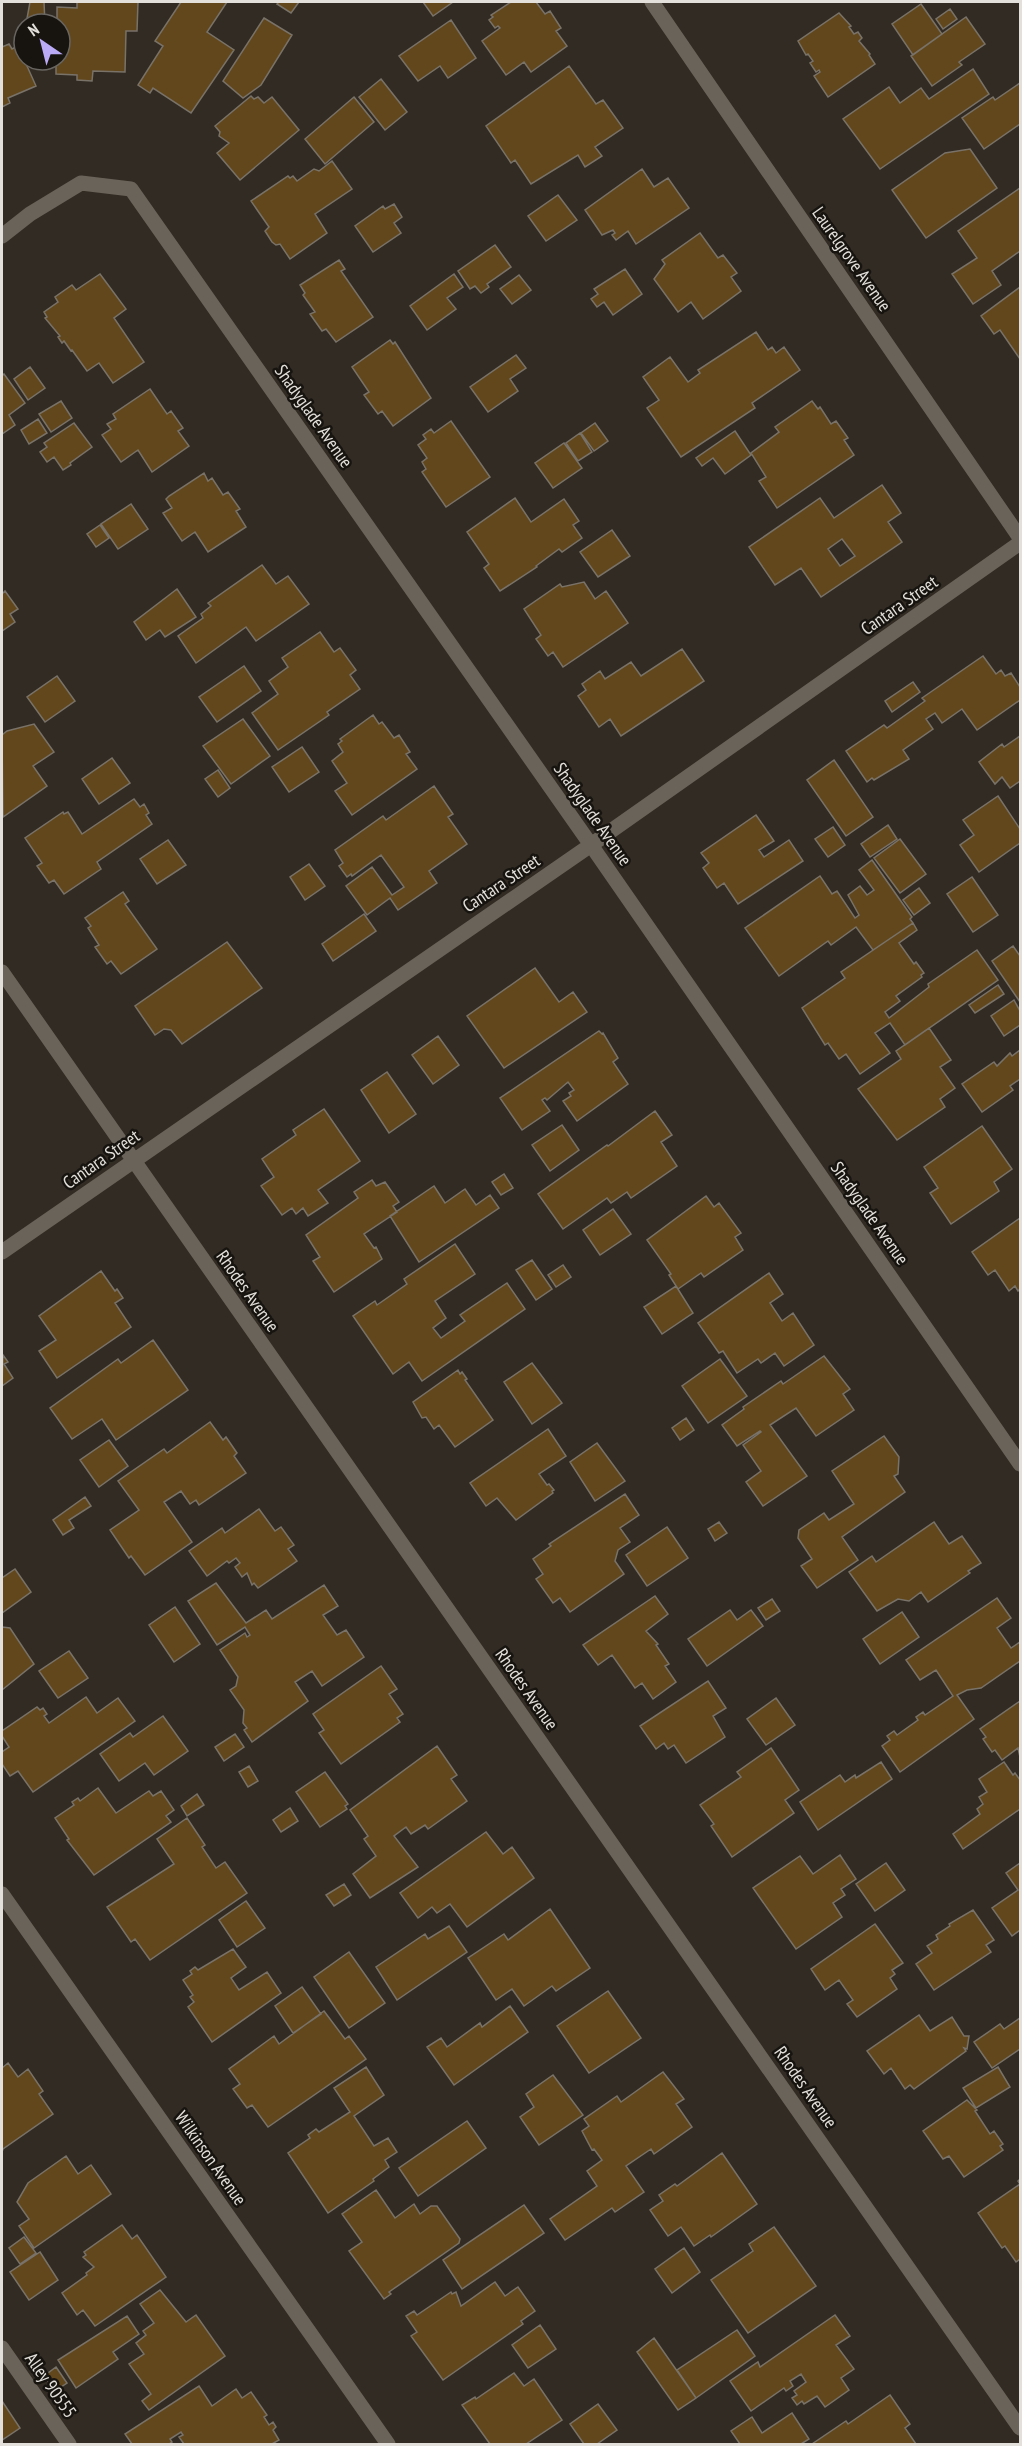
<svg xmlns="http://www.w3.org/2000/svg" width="1022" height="2446" viewBox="0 0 1022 2446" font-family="'PT Sans Narrow',sans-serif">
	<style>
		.building { fill: #61471b; stroke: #797269; stroke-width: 1.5; fill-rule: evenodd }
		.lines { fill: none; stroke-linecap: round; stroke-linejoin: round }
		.service { stroke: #6a635a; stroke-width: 15 }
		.minor { stroke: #6a635a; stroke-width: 15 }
		.labels { text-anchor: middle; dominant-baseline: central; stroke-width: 5; stroke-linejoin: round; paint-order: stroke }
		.street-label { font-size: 18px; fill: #e3dfda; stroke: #171410 }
	</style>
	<rect width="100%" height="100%" fill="#312b23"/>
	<path class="building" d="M30 2H44L45 24H26Z
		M77 2H138L137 31H126L125 72 93 71 92 81 77 80V75L56 74V60H60V24H57V7L77 8Z
		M181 2H227L207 32 234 50 191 113 153 88 150 93 138 85 163 46 155 41Z
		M279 2H299L291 13 277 4Z
		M423 2H453L433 16Z
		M511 2H536L545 14 550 11 561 28 556 31 567 46 531 72 524 62 506 75 482 41 500 28 498 26 495 28 489 20 493 17 491 15Z
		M921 4 942 34 913 55 892 24Z
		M950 9 957 19 943 29 936 19Z
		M839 13 851 26 849 27 854 34 858 32 862 38 859 41 870 54 869 55 875 64 828 97 814 76 820 72 819 70 816 72 810 63 813 61 808 54 806 55 798 41Z
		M966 17 985 44 959 62 962 65 932 86 911 56Z
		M264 18 292 35 261 85 243 98 223 81Z
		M451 20 476 58 448 78 440 66 418 81 399 56Z
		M9 44 12 49 18 46 36 86 8 98 10 103 2 107V47Z
		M569 66 596 104 603 100 623 128 595 147 602 156 585 167 578 155 531 184 515 160 511 163 486 126Z
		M973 69 989 94 880 169 843 119 889 87 900 103 921 88 929 99Z
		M381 79 407 112 385 130 359 97Z
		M1020 83V124L984 149 962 118 993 97 995 100Z
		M251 96 254 99 258 97 264 103 272 97 299 130 240 180 217 153 229 143 219 136 220 132 215 126Z
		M354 97 374 122 325 164 305 139Z
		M970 149 997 188 926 238 892 190 945 153Z
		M332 161 352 189 315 214 327 233 290 259 280 244 276 245 272 242 265 231 269 227 251 201 288 176 290 178 293 176 297 181 314 169 319 171Z
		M642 169 654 187 668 178 689 208 636 244 628 231 616 240 612 235 615 233 613 230 602 235 585 210Z
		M1020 188V251L992 271 1001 285 973 304 952 274 977 258 958 231Z
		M558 195 577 220 546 241 528 216Z
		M394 204 402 217 394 223 401 233 373 252 355 226 383 206 385 209Z
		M700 233 718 258 723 255 737 273 731 277 741 291 703 319 691 302 678 312 654 279 665 264 662 260Z
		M495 245 511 267 487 284 489 287 481 293 475 286 470 289 458 271Z
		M339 260 345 269 341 271 373 317 336 342 326 329 322 331 310 314 315 312 303 295 305 293 300 285Z
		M625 269 642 294 613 315 604 302 597 307 591 299 598 294 594 289Z
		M100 274 126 309 114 318 144 362 113 383 99 363 87 371 72 350 71 351 64 341 62 343 58 337 60 336 45 318 47 317 44 312 58 302 55 297 72 285 76 290Z
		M454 274 463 287 447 298 456 309 427 330 410 306Z
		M519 275 531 290 512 304 500 289Z
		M1020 287V359L1000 330 994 334 981 316Z
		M756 332 768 350 772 347 776 353 784 347 800 370 752 403 755 408 681 457 647 408 659 400 643 377 670 357 688 382 700 373 698 370Z
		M390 340 393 344 395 342 431 398 393 426 382 411 378 414 364 395 369 392 352 367Z
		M516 355 526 368 510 379 518 391 488 412 470 387Z
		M30 367 45 388 28 400 14 379Z
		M4 374 25 403 9 415 15 425 2 434V376Z
		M150 389 167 414 171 411 183 428 178 431 189 446 152 472 138 450 121 462 102 435 111 429 107 424 116 419 113 414Z
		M61 401 72 418 51 432 39 414Z
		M812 401 818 409 820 407 831 424 836 421 848 438 844 440 854 455 777 508 759 481 766 477 751 453 779 432 775 427Z
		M38 419 47 433 29 444 21 430Z
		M451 421 490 477 446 507 422 472 426 469 422 462 427 458 418 445 426 439 423 435 431 429 434 433Z
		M74 423 92 447 70 463 71 465 63 470 54 457 47 462 40 452 47 447 44 443Z
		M595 423 608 441 594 451 581 433Z
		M735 431 751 455 725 474 713 458 702 466 696 458Z
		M580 433 592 452 578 461 566 443Z
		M564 443 582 468 553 488 535 463Z
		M204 473 208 481 212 478 223 495 228 492 240 509 236 511 246 527 208 552 195 532 182 541 163 513 172 508 166 499 169 496Z
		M882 485 901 513 888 522 902 542 821 597 801 568 775 585 749 547 820 498 834 518ZM842 539 855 556 840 566 828 549Z
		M515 498 531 522 564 499 579 521 573 525 582 538 562 552 559 549 536 566 537 567 500 591 484 568 489 564 467 532Z
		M131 504 148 529 118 549 101 524Z
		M100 525 109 538 96 547 87 534Z
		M612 530 630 556 598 577 580 552Z
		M262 565 276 584 288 576 309 604 256 641 246 627 196 663 178 636 203 618 201 614 211 606 208 603Z
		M584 582 595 599 606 591 628 623 563 667 553 652 548 656 536 639 541 635 524 609 560 584 562 587Z
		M177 589 196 617 165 637 160 630 146 640 134 622Z
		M5 591 18 609 10 614 15 622 2 631V594Z
		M320 632 334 652 340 648 356 670 350 675 360 689 327 712 329 715 278 750 252 713 278 694 269 681 288 667 282 658Z
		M682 649 704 681 621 736 610 719 599 727 578 696 586 690 582 684 600 671 605 679 631 662 641 676Z
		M983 656 996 674 1001 670 1005 676 1011 673 1020 687V700L977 730 962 709 942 723 935 713 926 719 933 729 903 750 909 759 874 780 872 778 867 782 846 751 884 725 887 728 925 701 922 698Z
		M244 666 261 691 217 722 199 697Z
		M57 676 75 701 45 722 27 697Z
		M913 682 920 692 892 712 885 701Z
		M373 715 379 724 382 722 394 738 399 735 410 752 406 754 417 769 352 815 335 791 347 783 332 761 343 752 338 744 342 741 340 739Z
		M243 719 270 756 231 784 203 746Z
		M34 724 54 752 33 766 47 786 3 817 2 735 7 731Z
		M1020 736V781L1010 788 1002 777 995 784 979 762 1002 744 1004 747Z
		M302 747 319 772 289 792 272 767Z
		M112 758 130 783 99 804 82 779Z
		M834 760 873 817 846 836 807 780Z
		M218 770 230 788 218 797 205 779Z
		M434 786 453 814 448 817 467 844 429 871 437 883 398 910 390 898 367 915 346 886 372 867 392 895 404 887 381 855 352 876 351 874 347 877 339 866 343 863 335 850 383 816 386 820Z
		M998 796 1020 829V843L979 872 960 845 974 835 963 820Z
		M134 799 140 807 144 804 149 813 146 815 152 824 97 862 101 869 64 894 54 880 49 883 37 866 42 863 25 838 63 812 64 814 68 812 82 834Z
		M756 815 774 841 759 850 764 857 789 840 803 861 738 904 724 883 717 888 703 868 709 863 701 853Z
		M888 825 897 839 870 857 861 844Z
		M833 827 845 845 828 857 815 839Z
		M900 839 926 874 900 893 874 858Z
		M168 840 186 865 157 884 140 859Z
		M872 860 912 917 910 919 913 923 873 950 856 927 831 945 828 941 779 976 745 928 820 876 832 894 837 891 855 918 859 915 848 895 860 886 867 895 874 890 859 870Z
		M309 864 325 886 305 900 290 877Z
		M972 877 998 915 973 932 947 894Z
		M919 888 930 903 914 915 903 900Z
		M123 892 129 901 125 904 157 949 121 974 111 961 107 964 95 947 99 945 88 928 91 926 85 918Z
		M364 914 376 931 333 961 322 944Z
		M913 923 917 930 899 943 914 964 916 962 924 973 921 975 922 977 896 996 900 1001 885 1012 889 1018 929 987 928 984 977 950 998 980 905 1045 890 1023 875 1033 890 1053 860 1074 846 1054 839 1059 828 1043 825 1045 802 1008 845 978 841 972Z
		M227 942 262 988 182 1044 171 1030 164 1029 155 1035 135 1006Z
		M1013 946 1020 956V1002L992 961Z
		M535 968 559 1002 573 992 587 1012 504 1068 467 1016Z
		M998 985 1004 994 975 1013 969 1005Z
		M1014 1000 1020 1011V1025L1004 1036 991 1016Z
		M929 1028 951 1060 940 1067 955 1088 940 1099 945 1107 897 1140 858 1089 901 1059 896 1051Z
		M599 1031 602 1034 603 1033 618 1058 613 1062 628 1084 577 1121 563 1101 571 1096 569 1093 574 1090 568 1082 547 1100 545 1098 542 1100 550 1111 522 1130 500 1098Z
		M438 1036 459 1065 433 1084 412 1055Z
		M1020 1050V1079L1010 1086 1013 1090 982 1112 962 1084 994 1062 997 1066 1010 1053 1012 1056Z
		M387 1072 416 1114 389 1133 361 1090Z
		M324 1109 360 1161 318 1190 328 1203 308 1216 303 1208 296 1214 292 1208 282 1215 261 1186 274 1177 262 1159 296 1135 293 1130Z
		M655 1111 672 1135 661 1142 677 1166 631 1198 627 1192 611 1203 607 1198 563 1229 538 1194 607 1145 608 1146Z
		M562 1125 579 1150 550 1171 532 1145Z
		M982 1126 1012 1169 994 1182 999 1191 951 1224 930 1193 938 1188 924 1167Z
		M504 1174 513 1188 501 1195 492 1182Z
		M372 1180 376 1186 385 1182 399 1202 393 1206 397 1212 364 1234 374 1248 376 1247 382 1259 334 1292 313 1261 320 1257 306 1235 358 1198 354 1192Z
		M434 1186 445 1203 465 1189 476 1205 490 1195 499 1208 419 1262 390 1216Z
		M706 1196 714 1207 719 1203 741 1233 735 1237 743 1250 704 1277 701 1273 678 1289 669 1275 671 1274 647 1240Z
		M613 1209 631 1234 600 1255 583 1230Z
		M1020 1218V1289L1018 1291 1015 1286 1009 1291 995 1270 988 1275 972 1252Z
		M455 1244 475 1274 435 1301 446 1318 433 1328 441 1338 465 1321 460 1315 507 1283 525 1309 422 1381 409 1362 393 1374 353 1316 375 1301 377 1305 407 1284 404 1279Z
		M532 1260 552 1289 536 1300 516 1270Z
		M563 1265 571 1277 556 1287 548 1275Z
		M101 1271 115 1291 117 1289 123 1298 115 1303 131 1327 57 1378 39 1351 56 1340 39 1316Z
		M769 1273 783 1294 770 1303 782 1321 793 1313 814 1345 784 1366 775 1353 761 1363 758 1359 737 1373 723 1351 719 1353 698 1323Z
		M676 1286 693 1313 662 1334 644 1307Z
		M153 1340 188 1390 116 1440 102 1419 72 1439 50 1408 118 1359 121 1363Z
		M3 1355 8 1362 4 1364 13 1378 2 1386Z
		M824 1356 850 1389 843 1394 854 1410 816 1436 796 1408 770 1425 807 1476 763 1506 746 1482 761 1471 743 1445 761 1432 760 1431 737 1446 722 1425 744 1409 743 1407 781 1381 783 1384Z
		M720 1359 747 1396 708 1423 682 1386Z
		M532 1363 562 1403 532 1424 504 1382Z
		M458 1370 460 1374 462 1372 467 1379 465 1380 493 1420 455 1447 439 1425 434 1429 426 1417 422 1418 413 1402Z
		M686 1418 694 1430 680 1440 672 1428Z
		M210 1422 223 1440 226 1437 237 1453 234 1456 246 1473 199 1505 196 1500 190 1504 181 1491 164 1502 192 1542 145 1575 131 1556 129 1558 110 1530 139 1510 118 1481 164 1449 167 1453Z
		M548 1429 566 1456 539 1474 547 1485 549 1484 554 1490 552 1491 553 1493 516 1520 497 1498 486 1506 470 1483Z
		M884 1436 899 1457 898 1474 894 1476 905 1492 842 1537 858 1560 817 1588 801 1566 812 1559 798 1538 799 1530 824 1513 829 1520 854 1504 832 1471Z
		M109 1440 128 1466 99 1487 80 1460Z
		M597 1443 625 1481 595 1501 570 1462Z
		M625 1494 639 1515 620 1528 630 1542 618 1550 615 1561 624 1574 570 1612 560 1598 553 1603 536 1579 543 1574 533 1559 551 1546 549 1544Z
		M85 1497 91 1506 69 1520 74 1528 63 1535 53 1520Z
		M259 1509 275 1531 281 1527 294 1545 288 1549 297 1561 258 1588 254 1583 252 1585 247 1573 242 1577 235 1567 240 1563 236 1558 229 1563 227 1561 207 1576 189 1551 222 1528 225 1533Z
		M719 1522 727 1533 715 1541 708 1529Z
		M934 1522 949 1544 962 1536 981 1563 968 1571 970 1573 928 1602 921 1592 909 1601 898 1599 877 1611 849 1572 872 1556 876 1562Z
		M667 1527 688 1558 647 1586 626 1555Z
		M15 1569 31 1592 2 1613V1578Z
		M216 1583 246 1623 266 1610 272 1619 324 1585 338 1606 323 1615 337 1635 346 1630 364 1657 322 1686 312 1671 295 1682 308 1701 252 1742 244 1730 247 1728 243 1723 244 1710 230 1690 236 1686 238 1677 220 1650 245 1633 247 1637 250 1635 245 1627 217 1645 188 1601Z
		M655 1596 668 1614 646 1631 658 1644 656 1645 669 1664 665 1666 676 1682 653 1699 642 1683 635 1688 612 1655 598 1665 583 1645Z
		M997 1598 1011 1618 997 1628 1011 1648 1020 1642V1661L981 1688 967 1690 957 1695 974 1719 900 1772 882 1746 890 1740 887 1736 894 1731 897 1735 918 1720 916 1717 923 1712 925 1715 953 1696 936 1670 920 1680 906 1660Z
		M772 1599 780 1611 766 1620 758 1608Z
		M175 1607 200 1644 174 1662 149 1625Z
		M730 1610 737 1620 751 1610 763 1626 707 1666 688 1639Z
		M902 1612 919 1637 880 1664 863 1639Z
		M2 1627 10 1628 34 1664 2 1690Z
		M69 1651 88 1678 58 1698 39 1671Z
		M381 1666 397 1689 389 1694 403 1714 397 1718 400 1722 341 1764 319 1733 324 1730 313 1714Z
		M708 1681 726 1708 713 1716 725 1737 686 1763 674 1745 668 1749 664 1743 656 1749 640 1726Z
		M86 1697 97 1713 118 1698 135 1721 33 1792 18 1771 10 1776 2 1764V1752L9 1747 2 1736V1731L37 1707 40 1710 43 1708 47 1714 44 1716 49 1723Z
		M776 1698 795 1725 766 1745 747 1719Z
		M1020 1701V1757L1018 1748 1002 1760 995 1750 992 1752 983 1739 986 1737 980 1729Z
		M163 1716 188 1751 154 1775 145 1763 119 1781 100 1754 130 1733 133 1737Z
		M235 1734 244 1747 224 1761 215 1747Z
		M437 1746 457 1775 451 1779 467 1801 428 1829 425 1825 411 1834 406 1827 394 1836 418 1867 370 1898 353 1874 376 1856 364 1839 368 1836 350 1810Z
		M771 1748 799 1790 785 1800 794 1813 732 1857 711 1826 714 1824 700 1805 741 1777 737 1772Z
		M881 1762 892 1779 818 1830 800 1802 840 1775 845 1782 855 1775 856 1778Z
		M1004 1762 1013 1775 1015 1773 1020 1780V1809L963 1849 953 1834 980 1814 977 1809 983 1804 979 1797 987 1792 979 1779Z
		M249 1766 258 1781 248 1787 239 1772Z
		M325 1772 348 1804 345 1806 347 1809 320 1827 296 1792Z
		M98 1788 116 1813 149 1791 153 1796 161 1791 174 1810 166 1816 171 1822 94 1875 67 1840 69 1839 55 1818 74 1805 72 1802 78 1798 80 1801Z
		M197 1794 204 1805 187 1816 181 1806Z
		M290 1808 298 1821 281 1832 273 1820Z
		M187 1818 205 1845 202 1847 216 1868 225 1862 247 1893 150 1960 135 1939 131 1942 107 1907 174 1864 157 1839Z
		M486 1832 503 1854 512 1847 534 1878 467 1927 450 1904 437 1913 432 1907 418 1918 400 1893Z
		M840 1855 856 1879 841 1889 845 1895 833 1903 842 1917 796 1949 753 1888 800 1856 813 1874Z
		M886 1863 905 1890 875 1911 856 1884Z
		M1020 1863V1930L1012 1936 992 1908 1018 1890 1006 1873Z
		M344 1884 351 1895 334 1906 326 1895Z
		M246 1901 265 1928 237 1947 219 1920Z
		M550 1909 590 1968 556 1991 552 1986 524 2006 512 1989 496 2000 468 1958 504 1934 508 1940Z
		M973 1910 994 1940 986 1945 991 1952 934 1990 916 1964 932 1953 927 1946 938 1939 936 1935 950 1926 949 1924Z
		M875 1924 903 1963 892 1970 895 1974 890 1978 897 1989 857 2017 847 2004 853 2000 839 1980 825 1990 811 1969Z
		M449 1926 467 1952 397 2000 376 1967 425 1934 428 1939Z
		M233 1949 246 1967 231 1978 239 1990 267 1972 281 1993 212 2042 188 2007 194 2002 190 1997 193 1995 183 1980 192 1974 190 1971 195 1967 198 1970Z
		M349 1952 385 2003 349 2028 314 1977Z
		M302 1987 321 2014 293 2033 275 2006Z
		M608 1991 641 2038 589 2073 557 2026Z
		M510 2006 528 2032 454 2085 427 2047 441 2038 447 2047 480 2023 482 2027Z
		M324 2011 345 2039 349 2036 366 2059 268 2127 252 2105 247 2108 233 2089 240 2084 229 2069 274 2036 279 2044Z
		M919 2015 930 2031 952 2017 964 2036H969L967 2049 964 2048 966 2051 914 2089 910 2085 905 2089 891 2068 884 2074 867 2051Z
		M1020 2018V2049L992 2068 974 2042 1000 2024 1004 2029Z
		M8 2063 18 2077 28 2069 43 2091 39 2094 53 2114 3 2149 2 2152V2068Z
		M366 2067 384 2095 354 2116 374 2146 388 2138 397 2152 385 2160 389 2167 373 2179 374 2181 328 2213 288 2153 310 2138 308 2135 316 2129 319 2132 350 2112 334 2088Z
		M998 2067 1010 2087 976 2108 963 2088Z
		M663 2072 684 2099 676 2104 692 2127 654 2154 651 2149 626 2166 644 2192 615 2212 612 2208 565 2240 550 2219 597 2186 587 2171 602 2160 594 2149 592 2150 582 2131 589 2126 584 2119 617 2096 621 2102Z
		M553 2075 583 2115 539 2145 520 2117 534 2107 526 2094Z
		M967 2100 977 2110 975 2111 990 2134 994 2131 1003 2144 1000 2146 1003 2150 964 2177 949 2156 943 2159 923 2131Z
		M467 2121 486 2148 418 2196 399 2168Z
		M722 2153 757 2204 711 2237 710 2235 694 2246 681 2227 668 2236 650 2210 663 2201 659 2195 675 2184 677 2186Z
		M66 2156 78 2174 91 2165 111 2194 34 2248 19 2226 29 2219 17 2202 28 2183Z
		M1020 2179V2259L1016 2262 1005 2246 1002 2248 978 2213 1020 2184 1018 2181Z
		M376 2190 395 2218 414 2204 420 2214 431 2206H437L460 2239 459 2243 389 2292 391 2294 384 2299 349 2251 362 2242 342 2214Z
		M524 2205 544 2233 462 2289 443 2260Z
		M122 2225 132 2239 137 2235 166 2277 95 2326 83 2310 77 2315 62 2293 87 2275 86 2273 94 2267 83 2257 86 2255 84 2252Z
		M774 2227 816 2286 748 2333 711 2280 753 2251 749 2244Z
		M24 2237 36 2253 20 2264 9 2248Z
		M684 2248 700 2272 672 2293 655 2269Z
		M40 2252 58 2280 29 2300 10 2272Z
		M495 2282 505 2296 518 2287 535 2311 521 2321 523 2324 443 2380 411 2336 417 2332 406 2316 414 2311 417 2315 451 2292 452 2294 456 2292 461 2306Z
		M160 2290 186 2322 196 2315 225 2356 149 2410 142 2401 151 2394 129 2364 144 2354 136 2343 146 2335 143 2331 154 2323 140 2304Z
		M835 2315 850 2336 836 2345 854 2369 841 2378 849 2390 825 2407 817 2396 804 2404 802 2401 797 2405 792 2398 797 2395 794 2391 806 2382 801 2374 790 2381 793 2386 786 2391 784 2388 751 2411 730 2381 758 2362 760 2367Z
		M127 2316 139 2334 113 2352 118 2359 76 2388 58 2360Z
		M540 2325 556 2349 528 2368 512 2345Z
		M737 2330 755 2356 696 2398 677 2370Z
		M654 2338 696 2398 678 2410 637 2352Z
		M56 2367 67 2383 55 2391 44 2376Z
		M514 2373 524 2386 534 2379 562 2420 526 2444H490L462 2405 475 2397 476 2399Z
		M199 2386 212 2406 236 2389 242 2398 251 2392 267 2415 264 2417 269 2425 273 2422 276 2427 273 2430 279 2440 272 2444H184L179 2437 183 2435 181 2432 170 2439 172 2442 169 2444H132L125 2434Z
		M890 2395 910 2424 905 2428 916 2444H812L846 2421 848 2424Z
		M2 2401 20 2428 2 2440Z
		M598 2404 617 2430 597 2444H584L570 2424Z
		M792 2413 809 2439 801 2444H740L731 2431 752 2417 762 2433Z"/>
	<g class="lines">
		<path class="service" d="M2 2348 69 2444"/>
		<path class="minor" d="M652 2 1020 538
			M2 236 30 214 81 183 131 189 591 845 1020 1464
			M2 972 1020 2428
			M2 1252 591 845 1020 543
			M2 1894 388 2444"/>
	</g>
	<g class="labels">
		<g class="street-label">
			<text transform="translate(852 259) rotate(55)">Laurelgrove Avenue</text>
			<text transform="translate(314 416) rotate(55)">Shadyglade Avenue</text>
			<text transform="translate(899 605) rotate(-35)">Cantara Street</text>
			<text transform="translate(593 814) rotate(55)">Shadyglade Avenue</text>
			<text transform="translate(501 883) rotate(-34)">Cantara Street</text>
			<text transform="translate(101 1159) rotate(-35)">Cantara Street</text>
			<text transform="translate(870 1213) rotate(55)">Shadyglade Avenue</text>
			<text transform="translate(248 1291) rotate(55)">Rhodes Avenue</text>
			<text transform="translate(527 1689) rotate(55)">Rhodes Avenue</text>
			<text transform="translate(806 2087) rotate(55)">Rhodes Avenue</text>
			<text transform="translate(211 2158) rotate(55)">Wilkinson Avenue</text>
			<text transform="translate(51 2385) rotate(55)">Alley 90555</text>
		</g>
	</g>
	<rect width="1022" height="2446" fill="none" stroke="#e3dfda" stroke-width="6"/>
	<g transform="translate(42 42) rotate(325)"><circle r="28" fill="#171410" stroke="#696561" stroke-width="1.5"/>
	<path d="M0-4.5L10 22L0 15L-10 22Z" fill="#baaaf6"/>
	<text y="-9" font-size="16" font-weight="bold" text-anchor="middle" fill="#e3dfda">N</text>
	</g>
</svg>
